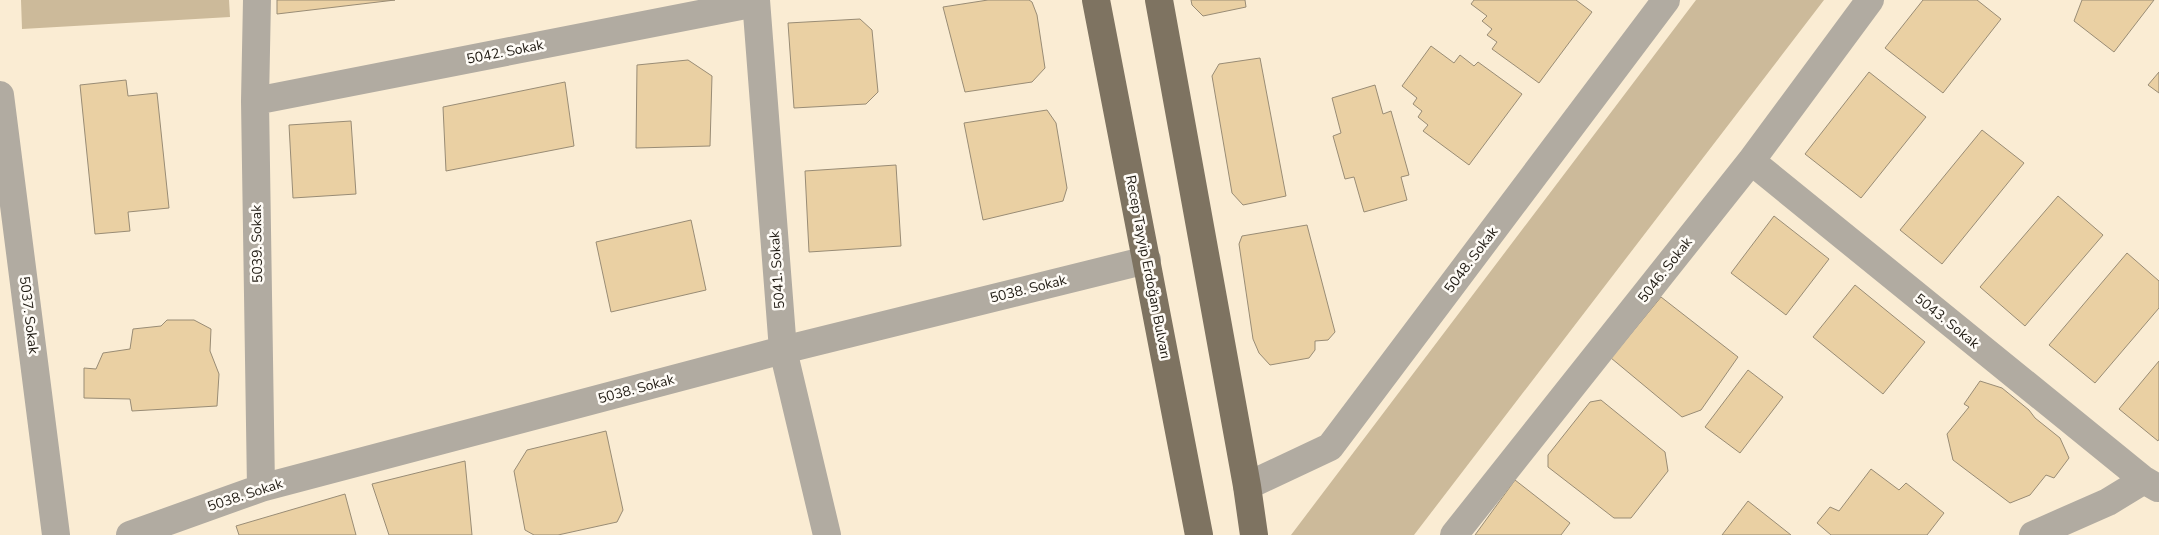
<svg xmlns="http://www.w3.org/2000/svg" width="2159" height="535" viewBox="0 0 2159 535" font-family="'Nunito Sans',sans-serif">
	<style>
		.green { fill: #ccba9a }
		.building { fill: #ead0a3; stroke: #998c75 }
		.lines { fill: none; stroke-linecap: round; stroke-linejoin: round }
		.minor { stroke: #b1aba1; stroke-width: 28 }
		.major { stroke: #7e7361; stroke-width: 28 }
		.labels { text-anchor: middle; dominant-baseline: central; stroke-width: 5; stroke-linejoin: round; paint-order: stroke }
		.street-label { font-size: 14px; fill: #201b13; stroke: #fefbf6 }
	</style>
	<rect width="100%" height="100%" fill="#faecd3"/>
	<path class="green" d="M21 0H229L230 17 22 29Z
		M1696 0H1824L1414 535H1291Z"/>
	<path class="building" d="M277 0H395L277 14Z
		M988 0H1029L1032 2 1037 15 1045 68 1032 82 965 92 943 7Z
		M1191 0H1245L1246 7 1203 16 1192 5Z
		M1474 0H1576L1592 12 1539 83 1492 49 1497 42 1487 35 1492 29 1482 21 1487 16 1471 4Z
		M1923 0H1977L2001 19 1943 93 1885 48Z
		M2082 0H2154L2114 52 2074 21Z
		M860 19 872 30 878 92 866 104 794 108 788 23Z
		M1431 46 1454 63 1460 55 1474 66 1478 62 1522 94 1469 165 1423 131 1428 125 1418 117 1422 111 1413 104 1417 98 1402 86Z
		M1260 58 1286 196 1243 205 1232 193 1212 76 1219 64Z
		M688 60 712 76 710 146 636 148 637 65Z
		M1869 72 1926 117 1861 198 1805 154Z
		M2159 72V93L2148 85Z
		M126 80 128 96 157 93 169 208 128 212 130 231 95 234 80 85Z
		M565 82 574 146 446 171 443 107Z
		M1375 85 1383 114 1391 111 1409 175 1401 177 1407 200 1364 212 1354 177 1345 179 1333 136 1341 133 1332 98Z
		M1047 110 1056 123 1067 188 1063 201 983 220 964 123Z
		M351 121 356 194 293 198 289 125Z
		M1982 130 2024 163 1942 264 1900 230Z
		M896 165 901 246 809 252 805 171Z
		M2058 196 2103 235 2025 326 1980 287Z
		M1774 216 1829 259 1786 315 1731 273Z
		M691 220 706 290 611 312 596 242Z
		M1307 225 1335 332 1328 340 1315 341V350L1309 358 1270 365 1259 353 1253 339 1239 244 1242 236Z
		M2127 253 2159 281V308L2095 383 2049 345Z
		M1855 285 1925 342 1883 394 1813 337Z
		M1661 297 1738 357 1701 410 1682 417 1611 358Z
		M167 320H194L211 329 210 351 219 374 217 406 132 411 130 399 84 398V368L96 369 103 353 130 349 133 329 161 326Z
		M2159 361V439L2158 441 2119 409Z
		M1748 370 1783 397 1740 453 1705 427Z
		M1980 381 2002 388 2029 410 2035 418 2060 438 2069 458 2054 478 2046 475 2030 495 2010 503 1953 460 1947 434 1969 407 1964 404Z
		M1601 400 1665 452 1668 471 1631 518H1614L1548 467V455L1590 402Z
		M606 431 623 510 617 522 558 535H534L525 530 514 471 527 450Z
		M465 461 472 535H389L372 484Z
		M1871 469 1899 490 1906 483 1944 513 1927 535H1831L1817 523 1830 507 1839 511Z
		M1515 480 1570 523 1561 535H1475Z
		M345 494 356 535H239L236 526Z
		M1748 501 1791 535H1722Z"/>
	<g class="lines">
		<path class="minor" d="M257 0 255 101 261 488
			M756 0 783 350 827 535
			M0 95 56 535
			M255 101 756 3
			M1751 161 2144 480
			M1247 486 1330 447 1666 0
			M130 535 261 488 783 350 1147 260
			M1454 535 1751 161 1870 0
			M2033 535 2108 502 2144 480 2158 488"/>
		<path class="major" d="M1096 0 1199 535
			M1159 0 1247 486 1254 535"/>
	</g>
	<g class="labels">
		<g class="street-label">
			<text transform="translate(505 52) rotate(-11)">5042. Sokak</text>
			<text transform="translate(257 244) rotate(-91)">5039. Sokak</text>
			<text transform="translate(1471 260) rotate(-53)">5048. Sokak</text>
			<text transform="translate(1148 267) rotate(79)">Recep Tayyip Erdoğan Bulvarı</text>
			<text transform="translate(777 270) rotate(-94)">5041. Sokak</text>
			<text transform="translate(1665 270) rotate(-52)">5046. Sokak</text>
			<text transform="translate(1028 289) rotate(-14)">5038. Sokak</text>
			<text transform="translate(29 315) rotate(83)">5037. Sokak</text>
			<text transform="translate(1947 321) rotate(39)">5043. Sokak</text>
			<text transform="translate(636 389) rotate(-15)">5038. Sokak</text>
			<text transform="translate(245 495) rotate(-18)">5038. Sokak</text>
		</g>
	</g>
</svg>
